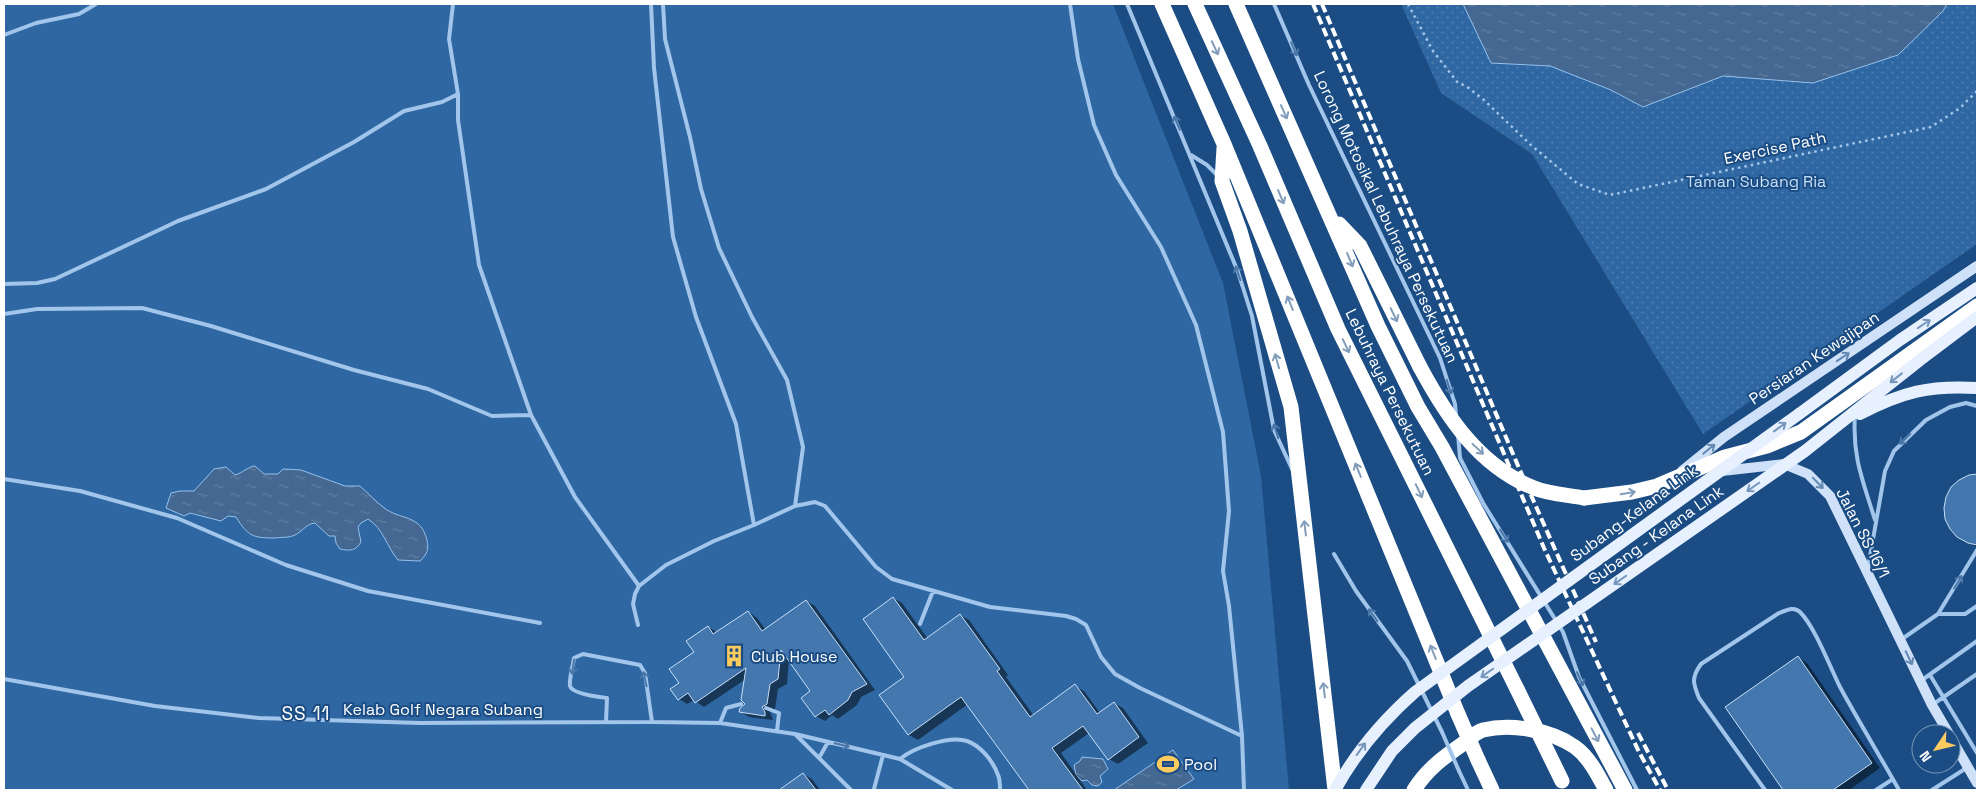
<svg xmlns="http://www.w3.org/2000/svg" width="1981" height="794" viewBox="0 0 1981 794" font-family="'Space Grotesk',sans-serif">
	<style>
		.green { fill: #2e67a2 }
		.park { fill: url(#park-dots) }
		.water { fill: url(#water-ripples); stroke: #95c1ed }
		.shadow { fill: #0007 }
		.building { fill: #4477ae; stroke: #c7dff8 }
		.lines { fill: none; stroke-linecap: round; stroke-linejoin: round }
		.path { stroke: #a2c5eb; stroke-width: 2.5; stroke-dasharray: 2.5 4; stroke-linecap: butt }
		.lane { stroke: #a2c5eb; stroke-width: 4 }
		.secondary { stroke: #cee1f8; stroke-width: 10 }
		.primary { stroke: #e6f0ff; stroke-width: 12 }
		.highway { stroke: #fff; stroke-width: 15 }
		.rail { stroke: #fff; stroke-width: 4; stroke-dasharray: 9 4; stroke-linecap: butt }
		.lane-bridge { stroke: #a2c5eb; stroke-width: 4 }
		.primary-bridge { stroke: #e6f0ff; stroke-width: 12 }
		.highway-bridge { stroke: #fff; stroke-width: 15 }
		.oneway { stroke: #829dbb }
		.oneway2 { stroke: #4a77a8 }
		.oneway3 { stroke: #7696bb }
		.oneway4 { stroke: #6388b2 }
		.labels { text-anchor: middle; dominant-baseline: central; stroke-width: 4; stroke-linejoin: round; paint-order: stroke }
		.street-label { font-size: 16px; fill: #fff; stroke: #1b4d84 }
		.park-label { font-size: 16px; fill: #c7dff8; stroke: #1b4d84 }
		.poi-label { font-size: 16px; fill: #fff; stroke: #1b4d84; text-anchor: start }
		.quarter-label { font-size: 19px; letter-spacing: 1px; fill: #fff; stroke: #1b4d84 }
	</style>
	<defs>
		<pattern id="park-dots" width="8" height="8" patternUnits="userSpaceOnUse" patternTransform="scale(1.25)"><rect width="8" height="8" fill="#2e67a2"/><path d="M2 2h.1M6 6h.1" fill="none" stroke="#4d7eb0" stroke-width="1.8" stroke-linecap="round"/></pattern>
		<pattern id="water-ripples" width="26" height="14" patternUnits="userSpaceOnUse" patternTransform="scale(1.25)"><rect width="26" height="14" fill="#446891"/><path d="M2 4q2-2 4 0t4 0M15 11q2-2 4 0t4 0" fill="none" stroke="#607fa2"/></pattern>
	</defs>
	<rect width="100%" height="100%" fill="#1b4d84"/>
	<path class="green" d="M4 4H1113L1223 283 1261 476 1289 790H4Z"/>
	<path class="park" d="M1401 4H1977V244L1703 434 1532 154 1441 93Z"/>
	<path class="water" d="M1463 4H1947L1943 11 1898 55 1813 83 1723 76 1643 107 1611 90 1550 66 1491 63Z
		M255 466 264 474H278L283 469 301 470 345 486H360C368 493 375 501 383 507 400 521 420 513 427 540 429 550 427 554 420 561L398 560C387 547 383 528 368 519L361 523 358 527 361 542C356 551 350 551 340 549L336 543 335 536H329L315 523C306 524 303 531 295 535 289 538 281 537 275 538 252 538 248 536 236 517L228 516 221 521 190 513 184 516 166 508 171 493 180 491H194L214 469 226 467 235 475C243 473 247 467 255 466Z
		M1173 750 1194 779 1176 790H1114Z
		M1082 757 1103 759 1108 769 1100 776 1102 782 1098 786 1092 785 1087 780 1082 781 1076 775 1074 765 1080 761Z"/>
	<path class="shadow" d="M1970 476H1977V547L1958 536Z
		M893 598 902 603 928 639 960 615 969 620 1008 675 1006 677 1034 716 1075 686 1084 691 1100 713 1114 703 1123 708 1148 743 1118 764 1109 759 1089 733 1061 753 1087 790H1030L968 704 918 740 909 735 880 695 906 677Z
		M806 601 815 606 875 690 861 697 857 705 838 719 832 715 825 721 816 716 812 691 789 659 787 684 778 689 775 709 770 712 773 720 749 717 741 712 746 705V679L704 707 694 700 687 704 679 699 680 684 708 627 717 632 749 612 757 618 766 630Z
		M1798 658 1807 663 1880 768 1849 790H1784L1726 708Z
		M803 774 812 779 820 790H789L786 787Z"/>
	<path class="building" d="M1977 474V545L1968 543 1957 537 1950 529 1945 519 1944 508 1946 497 1951 487 1959 480 1969 475Z
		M893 597 924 640 960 614 1000 669 997 671 1030 717 1075 684 1097 714 1114 702 1139 737 1108 760 1083 726 1052 748 1083 790H1029L961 697 908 735 879 695 904 677 863 619Z
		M806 600 867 684 852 692 848 700 829 715 825 710 815 717 801 698 810 691 781 650 778 679 770 684 767 704 762 707 765 712V716L739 712 740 708 745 704 741 700 746 668 695 703 688 693 678 700 670 689 679 683 669 669 694 652 686 641 708 626 713 634 748 611 762 631Z
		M1798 656 1872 763 1833 790H1783L1725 707Z
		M803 773 816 790H779Z"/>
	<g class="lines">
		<path class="path" d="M1408 4 1433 51 1458 83 1466 86 1484 100 1532 146 1578 184 1610 195 1931 127 1960 108 1977 91"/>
		<path class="lane" d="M453 4 449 39 458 94V120L479 265 531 415 575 497 639 586
			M651 4 654 68 673 237 696 317 736 424 754 525
			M663 4 665 39 690 137 701 189 719 248 752 317 787 380 803 447 795 506
			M1070 4 1078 59 1094 125 1116 175 1161 247 1196 325 1223 432 1229 511 1223 571 1229 606 1242 736 1244 790
			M1127 4 1238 272 1252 316 1274 430 1292 469
			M1274 4 1309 85 1440 358 1455 404 1456 415
			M4 35 36 23 79 14 96 4
			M1191 155 1207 165 1217 175
			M4 284 37 283 55 279 178 221 266 189 354 142 404 111 442 102 458 94
			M4 314 37 309 142 308 211 326 354 370 428 389 492 416 531 415
			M1855 415C1852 457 1863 481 1875 520
			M1458 434 1460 458 1483 503 1563 632 1579 677 1637 790
			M4 479 80 491 177 518 286 565 368 591 540 623
			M1334 554 1356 591 1407 661 1442 732
			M1868 568 1885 471 1894 451 1926 420 1950 407 1966 403 1977 406
			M1938 614H1965L1977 606
			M920 624 933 591
			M638 625 633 604 635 594 639 586 666 565 714 541 754 525 795 506 815 502 825 506 876 567 892 579 990 607 1066 616 1076 619 1086 625 1101 657 1115 674 1140 688 1242 736
			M1902 639 1938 614 1977 550
			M1930 675 1977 753
			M4 679 155 706 259 718 420 723 652 722 720 723 795 734 900 759 952 790
			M1922 680 1977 641
			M1932 705 1977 674
			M766 708 779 713 777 731
			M606 722 607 698C599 697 572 694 570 686 569 678 573 666 574 658L583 654 640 665 645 673 652 722
			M720 723 726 708 741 704
			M795 734 851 790
			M819 758 828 742
			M900 759C913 748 950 735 967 741 981 746 993 761 998 775 1000 779 1000 785 1000 790
			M1459 771 1468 790
			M874 789 883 755
			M1765 790 1699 698C1693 683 1691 678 1701 664L1779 613C1787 610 1794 606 1800 612 1815 627 1830 667 1840 687 1859 722 1880 756 1899 790
			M1876 790 1893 779
			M1932 790 1968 767"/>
		<path class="secondary" d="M1682 471 1724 437 1977 266
			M1722 471 1784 464 1808 474 1830 496 1932 705 1949 734
			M1951 738 1977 783"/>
		<path class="primary" d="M1799 414 1900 340 1977 288"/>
		<path class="highway" d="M1162 4 1224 144 1458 714
			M1195 4 1260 146 1338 329 1517 689
			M1236 4 1378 326 1418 407 1442 447 1625 790
			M1224 148 1222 181 1240 231 1291 407 1335 790
			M1339 224 1360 246 1420 367
			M1584 498 1632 492 1657 486 1725 457 1767 446 1801 432 1977 306
			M1478 760 1492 790
			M1414 790C1427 769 1444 757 1464 743 1469 739 1476 732 1483 730 1511 723 1551 730 1575 747 1589 757 1598 775 1606 790"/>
		<path class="rail" d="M1313 4 1544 548 1639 752 1660 790
			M1322 4 1519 468 1596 642
			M1638 733 1668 790"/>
		<path class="lane-bridge" d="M1442 732 1459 771"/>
		<path class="primary-bridge" d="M1860 414C1902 392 1930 385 1977 388
			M1335 790C1356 752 1382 721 1415 692L1799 414
			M1366 790 1392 751 1415 728 1468 686 1805 451 1920 360 1977 317"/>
		<path class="highway-bridge" d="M1420 367C1447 417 1479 466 1534 488 1549 494 1568 495 1584 498
			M1517 689 1562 781
			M1458 714 1478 760"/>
	</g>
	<defs><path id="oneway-shaft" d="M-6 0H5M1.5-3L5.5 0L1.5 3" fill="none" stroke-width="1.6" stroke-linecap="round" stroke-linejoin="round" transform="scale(1.25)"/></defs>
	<g class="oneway">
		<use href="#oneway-shaft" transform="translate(1215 48) rotate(65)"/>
		<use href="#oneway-shaft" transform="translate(1284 112) rotate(66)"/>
		<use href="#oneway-shaft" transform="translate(1281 197) rotate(67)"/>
		<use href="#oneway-shaft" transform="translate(1350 260) rotate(67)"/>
		<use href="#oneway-shaft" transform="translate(1290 303) rotate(-112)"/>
		<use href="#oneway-shaft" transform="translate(1394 315) rotate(64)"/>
		<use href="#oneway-shaft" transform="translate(1346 346) rotate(64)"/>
		<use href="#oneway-shaft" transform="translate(1277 361) rotate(-106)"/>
		<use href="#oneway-shaft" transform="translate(1478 449) rotate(43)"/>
		<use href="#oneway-shaft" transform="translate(1358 470) rotate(-112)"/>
		<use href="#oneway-shaft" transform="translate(1419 491) rotate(64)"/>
		<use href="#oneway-shaft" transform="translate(1628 493) rotate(-9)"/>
		<use href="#oneway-shaft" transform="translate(1305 528) rotate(-97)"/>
		<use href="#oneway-shaft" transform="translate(1433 652) rotate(-112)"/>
		<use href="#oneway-shaft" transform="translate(1324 690) rotate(-97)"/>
		<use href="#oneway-shaft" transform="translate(1595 735) rotate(62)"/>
	</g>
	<g class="oneway2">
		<use href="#oneway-shaft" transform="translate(1294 49) rotate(67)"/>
		<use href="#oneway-shaft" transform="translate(1177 123) rotate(-113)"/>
		<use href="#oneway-shaft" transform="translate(1238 273) rotate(-109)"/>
		<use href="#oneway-shaft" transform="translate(1449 387) rotate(72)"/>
		<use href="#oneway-shaft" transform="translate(1276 431) rotate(-107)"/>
		<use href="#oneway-shaft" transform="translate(1905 439) rotate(135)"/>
		<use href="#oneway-shaft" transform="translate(1504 536) rotate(58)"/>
		<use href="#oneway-shaft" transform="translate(1958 582) rotate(-59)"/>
		<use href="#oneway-shaft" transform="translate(1373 615) rotate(-125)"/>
		<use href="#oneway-shaft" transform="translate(573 667) rotate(99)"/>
		<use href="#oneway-shaft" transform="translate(645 679) rotate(-102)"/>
		<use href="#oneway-shaft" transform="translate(1580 679) rotate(66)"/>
		<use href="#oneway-shaft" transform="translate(842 745) rotate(13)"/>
	</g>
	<g class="oneway3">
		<use href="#oneway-shaft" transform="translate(1924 324) rotate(-34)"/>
		<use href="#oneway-shaft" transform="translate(1896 378) rotate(142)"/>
		<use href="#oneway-shaft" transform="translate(1780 427) rotate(-36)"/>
		<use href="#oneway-shaft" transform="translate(1753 487) rotate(145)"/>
		<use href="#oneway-shaft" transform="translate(1620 580) rotate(145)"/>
		<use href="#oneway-shaft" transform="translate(1487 673) rotate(145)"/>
		<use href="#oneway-shaft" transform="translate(1361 749) rotate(-54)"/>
	</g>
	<g class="oneway4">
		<use href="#oneway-shaft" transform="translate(1843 357) rotate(-34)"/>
		<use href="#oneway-shaft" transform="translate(1709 449) rotate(-39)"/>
		<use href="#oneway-shaft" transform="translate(1818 483) rotate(46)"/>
		<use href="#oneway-shaft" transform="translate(1909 658) rotate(64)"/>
	</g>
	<defs>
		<g id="building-bare" transform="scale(1.725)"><path d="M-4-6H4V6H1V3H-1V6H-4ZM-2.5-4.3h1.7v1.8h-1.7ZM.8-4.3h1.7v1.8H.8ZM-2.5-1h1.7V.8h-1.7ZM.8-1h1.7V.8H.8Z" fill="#fcca5f" stroke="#1b4d84" stroke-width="2.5" paint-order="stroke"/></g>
		<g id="stadium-bare" transform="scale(1.725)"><path d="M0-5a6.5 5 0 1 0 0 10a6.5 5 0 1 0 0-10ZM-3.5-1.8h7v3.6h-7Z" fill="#fcca5f" stroke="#1b4d84" stroke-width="2.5" paint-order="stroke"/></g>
	</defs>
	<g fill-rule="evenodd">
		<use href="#building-bare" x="734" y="656"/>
		<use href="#stadium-bare" x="1168" y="764"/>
	</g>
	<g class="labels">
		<g class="street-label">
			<text transform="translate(1775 148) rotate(-12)">Exercise Path</text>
			<text transform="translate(1386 217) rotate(65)">Lorong Motosikal Lebuhraya Persekutuan</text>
			<text transform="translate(1814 358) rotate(-34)">Persiaran Kewajipan</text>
			<text transform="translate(1390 392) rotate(64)">Lebuhraya Persekutuan</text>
			<text transform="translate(1634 513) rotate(-36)">Subang-Kelana Link</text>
			<text transform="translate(1863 533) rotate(63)">Jalan SS 16/1</text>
			<text transform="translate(1656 535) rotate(-35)">Subang - Kelana Link</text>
			<text x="443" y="709">Kelab Golf Negara Subang</text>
		</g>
		<g class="park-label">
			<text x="1756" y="181">Taman Subang Ria</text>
		</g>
		<g class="poi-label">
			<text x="751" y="656">Club House</text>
			<text x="1184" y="764">Pool</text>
		</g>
		<g class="quarter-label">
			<text x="306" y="713">SS 11</text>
		</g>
	</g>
	<rect width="1981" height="794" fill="none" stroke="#ffffff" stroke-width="10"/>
	<g transform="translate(1936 749) rotate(235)"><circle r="24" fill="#1b4d84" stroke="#7694b5"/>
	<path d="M0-4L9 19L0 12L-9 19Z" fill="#fcca5f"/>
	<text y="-8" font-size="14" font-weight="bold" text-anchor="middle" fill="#ffffff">N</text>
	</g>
</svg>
